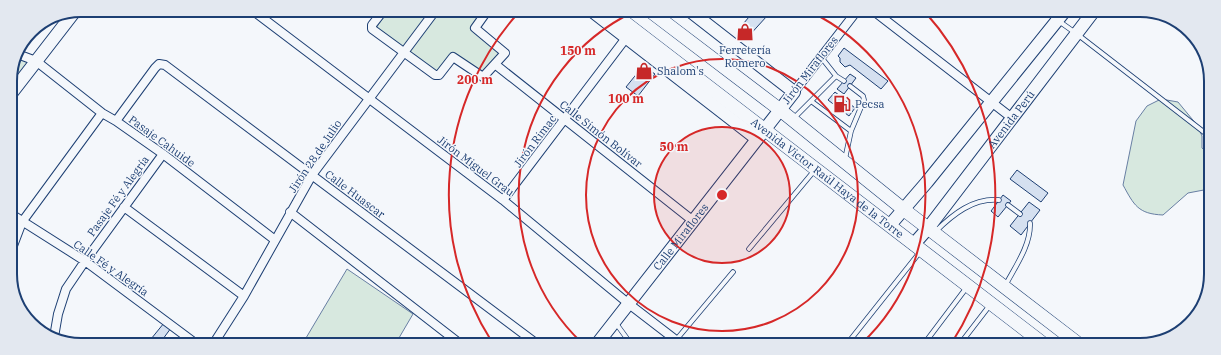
<svg xmlns="http://www.w3.org/2000/svg" width="1221" height="355" viewBox="0 0 1221 355" font-family="'IBM Plex Serif',serif">
	<style>
		.green { fill: #d7e8df; stroke: #687fa3 }
		.building { fill: #d5e0f0; stroke: #1d3f73 }
		.lines { fill: none; stroke-linecap: round; stroke-linejoin: round }
		.lane-casing { stroke: #1d3f73; stroke-width: 5.5 }
		.street-casing { stroke: #1d3f73; stroke-width: 10 }
		.secondary-casing { stroke: #1d3f73; stroke-width: 14 }
		.primary-casing { stroke: #1d3f73; stroke-width: 14 }
		.lane { stroke: #f4f7fb; stroke-width: 4 }
		.street { stroke: #f4f7fb; stroke-width: 8 }
		.secondary { stroke: #f4f7fb; stroke-width: 12 }
		.primary { stroke: #f4f7fb; stroke-width: 13 }
		.ring { fill: none; stroke: #d62828; stroke-width: 2 }
		.labels { text-anchor: middle; dominant-baseline: central; stroke-width: 3; stroke-linejoin: round; paint-order: stroke }
		.poi-label { font-size: 11px; fill: #1d3f73; stroke: #f4f7fb; text-anchor: start }
		.street-label { font-size: 11px; fill: #1d3f73; stroke: #f4f7fb }
		.rim { fill: none; stroke: #1d3f73; stroke-width: 2 }
		.centre { fill: #d62828; stroke: #f4f7fb; stroke-width: 2 }
		.ring-label { font-size: 12px; text-anchor: middle; font-weight: bold; fill: #d62828; stroke: #f4f7fb; stroke-width: 3; stroke-linejoin: round; paint-order: stroke }
	</style>
	<rect width="100%" height="100%" fill="#f4f7fb"/>
	<path class="green" d="M388 11H479L481 13 471 29 502 53 484 75 453 53 437 72 376 28Z
		M19 58 29 62 10 86V77Z
		M1161 99 1178 102 1197 125 1202 136V148L1209 154V189L1188 193 1163 215C1138 214 1134 205 1123 185L1136 121 1147 106Z
		M347 269 413 314 396 343H303Z"/>
	<path class="building" d="M754 11H762L767 16 747 38 738 30Z
		M844 48 888 81 881 89 850 65 845 67 840 62V58L838 56Z
		M643 66 655 74 638 96 626 87Z
		M850 74 856 78 844 94 837 89Z
		M835 92 855 108 849 116 828 100Z
		M1017 170 1048 193 1041 202 1010 179Z
		M1003 195 1011 201 998 217 991 211Z
		M1029 202 1040 210 1021 235 1010 226Z
		M164 323 171 328 160 343H156L151 339Z"/>
	<g class="lines">
		<g class="lane-casing">
			<path id="lane" d="M1046 12 1077 34 1209 136
				M821 57 836 76 844 81
				M811 101 851 131
				M794 118 836 76
				M845 159 851 131 864 100 863 96 850 86
				M1008 205 1020 214
				M935 232C953 214 973 198 999 200
				M749 249 814 171
				M1005 286C1015 267 1031 245 1030 223
				M615 322 631 344
				M676 340 733 272
				M847 344 920 252
				M924 344 967 287
				M960 344 990 305"/>
		</g>
		<g class="street-casing">
			<path id="street" d="M252 10 503 200 629 304 681 344
				M383 11 372 25V29L435 75H439L453 57 483 77 505 53 475 28 485 14 484 11
				M875 12 1012 118
				M20 55 36 61 102 113 116 121 163 154 275 240
				M496 65 692 220
				M794 92 856 12
				M116 121 155 68 159 64 165 65 537 344
				M503 200 626 38
				M124 207 244 296
				M290 212 459 343
				M11 214 85 261 195 343
				M11 251 22 222 102 113
				M54 337 58 314 66 289 85 261 163 154
				M214 343 244 296 312 175 435 11"/>
		</g>
		<g class="secondary-casing">
			<g id="secondary">
				<path d="M592 11 757 139"/>
				<path d="M10 95 75 11"/>
				<path d="M890 225 927 182 1064 12"/>
				<path id="s1" d="M914 244 929 227 1093 12"/>
				<path id="s2" d="M597 344 794 92 690 11"/>
			</g>
		</g>
		<g class="primary-casing">
			<g id="primary">
				<path id="s3" d="M610 11 1045 345"/>
				<path d="M650 11 779 109 903 209 1080 345"/>
			</g>
		</g>
		<use href="#lane" class="lane"/>
		<use href="#street" class="street"/>
		<use href="#secondary" class="secondary"/>
		<use href="#primary" class="primary"/>
	</g>
	<circle cx="722" cy="195" r="68" fill="#d62828" fill-opacity=".12"/>
	<g class="ring">
		<circle cx="722" cy="195" r="68"/>
		<circle cx="722" cy="195" r="136"/>
		<path d="M582 343A204 204 0 0 1 633 12M811 12A204 204 0 0 1 861 344"/>
		<path d="M492 342A273 273 0 0 1 519 12M925 12A273 273 0 0 1 951 344"/>
	</g>
	<defs>
		<g id="shop-bare" transform="scale(1.38)"><path d="M-5-2.5h2.3a2.7 3.5 0 0 1 5.4 0H5L5.5 6h-11ZM-1.5-2.5h3a1.5 2.3 0 0 0-3 0Z" fill="#c62828" stroke="#f4f7fb" stroke-width="2.5" paint-order="stroke"/></g>
		<g id="fuel-bare" transform="scale(1.38)"><path d="M-5.5-6h7V0h2V4h1.3V-2.5L3-4.5l.8-.8L6-3V5H2.5V1h-1V6h-7ZM-4.2-4.7v3.2H.2V-4.7Z" fill="#c62828" stroke="#f4f7fb" stroke-width="2.5" paint-order="stroke"/></g>
	</defs>
	<g fill-rule="evenodd">
		<use href="#shop-bare" x="745" y="32"/>
		<use href="#shop-bare" x="644" y="71"/>
		<use href="#fuel-bare" x="842" y="104"/>
	</g>
	<g class="labels">
		<g class="poi-label">
			<text x="745" y="50" text-anchor="middle">Ferretería<tspan x="745" dy="13">Romero</tspan></text>
			<text x="657" y="71">Shalom's</text>
			<text x="855" y="104">Pecsa</text>
		</g>
		<g class="street-label">
			<text transform="translate(810 70) rotate(-52)">Jirón Miraflores</text>
			<text stroke="none"><textPath href="#s1" startOffset="158">Avenida Perú</textPath></text>
			<text transform="translate(601 134) rotate(38)">Calle Simón Bolívar</text>
			<text transform="translate(162 141) rotate(36)">Pasaje Cahuide</text>
			<text transform="translate(535 141) rotate(-53)">Jirón Rimac</text>
			<text transform="translate(315 156) rotate(-56)">Jirón 28 de Julio</text>
			<text transform="translate(476 166) rotate(37)">Jirón Miguel Grau</text>
			<text stroke="none"><textPath href="#s3" startOffset="274">Avenida Victor Raúl Haya de la Torre</textPath></text>
			<text transform="translate(355 194) rotate(37)">Calle Huascar</text>
			<text transform="translate(118 196) rotate(-54)">Pasaje Fé y Alegría</text>
			<text stroke="none"><textPath href="#s2" startOffset="136">Calle Miraflores</textPath></text>
			<text transform="translate(111 268) rotate(35)">Calle Fé y Alegría</text>
		</g>
	</g>
	<path d="M0 0H1221V355H0ZM81 17H1140A64 64 0 0 1 1204 81V274A64 64 0 0 1 1140 338H81A64 64 0 0 1 17 274V81A64 64 0 0 1 81 17Z" fill="#e3e8f0" fill-rule="evenodd"/>
	<path class="rim" d="M81 17H1140A64 64 0 0 1 1204 81V274A64 64 0 0 1 1140 338H81A64 64 0 0 1 17 274V81A64 64 0 0 1 81 17Z"/>
	<circle cx="722" cy="195" r="6" class="centre"/>
	<g class="ring-label">
		<text x="578" y="55">150 m</text>
		<text x="475" y="84">200 m</text>
		<text x="626" y="103">100 m</text>
		<text x="674" y="151">50 m</text>
	</g>
</svg>
